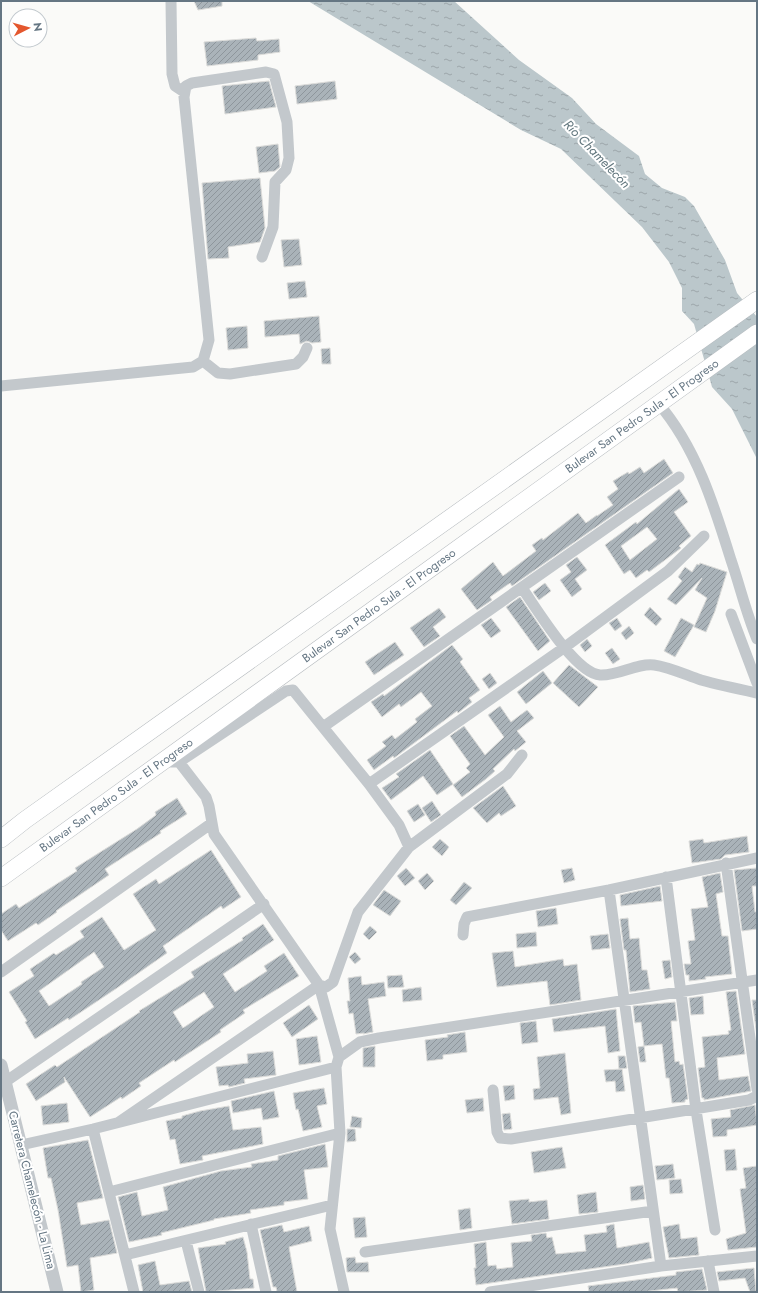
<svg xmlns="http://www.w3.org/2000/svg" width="758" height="1293" viewBox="0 0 758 1293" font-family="Jost,sans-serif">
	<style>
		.water { fill: url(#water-ripples) }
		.building { fill: url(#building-hatch); stroke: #dcdcda; fill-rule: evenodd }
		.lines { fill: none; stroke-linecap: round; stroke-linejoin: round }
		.primary-casing { stroke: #b5babe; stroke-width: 18 }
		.minor { stroke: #c3c8cc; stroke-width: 11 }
		.tertiary { stroke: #c3c8cc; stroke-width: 13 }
		.primary { stroke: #fff; stroke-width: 17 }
		.labels { text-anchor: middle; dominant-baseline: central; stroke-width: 4; stroke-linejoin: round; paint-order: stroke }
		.street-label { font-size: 12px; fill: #657683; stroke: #fff }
		.water-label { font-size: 13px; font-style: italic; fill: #60757c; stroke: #fff }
	</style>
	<defs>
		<pattern id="water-ripples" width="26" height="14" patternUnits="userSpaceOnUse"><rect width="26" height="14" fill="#bbc7cb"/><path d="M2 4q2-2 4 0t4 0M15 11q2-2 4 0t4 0" fill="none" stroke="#9ca6aa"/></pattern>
		<pattern id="building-hatch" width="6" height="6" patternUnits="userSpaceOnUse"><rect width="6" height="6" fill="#aab3b9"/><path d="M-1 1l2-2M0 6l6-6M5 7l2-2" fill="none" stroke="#8e969c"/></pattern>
	</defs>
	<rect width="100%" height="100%" fill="#fafaf8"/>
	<path class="water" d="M308 1H454L519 60 572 98 596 124 639 156 645 174 662 188 685 197 694 206 725 260 737 293 757 317V459L732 409 712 387 694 324 682 311V288L669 262 642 227 561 149 521 130Z"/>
	<path class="building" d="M194 1H222V6L198 10Z
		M256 38 257 41 279 39 280 52 258 55V60L207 66 204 42Z
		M269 81 276 107 225 114 222 86Z
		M335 81 337 99 297 104 295 86Z
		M278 144 280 167 275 171 259 173 256 147Z
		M260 178 265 228 260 242 228 247 229 258 208 259 202 183Z
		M299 239 302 265 284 267 281 240Z
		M305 281 307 297 289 299 287 283Z
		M319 316 321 342 312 343 307 341 300 344 299 334 265 337 264 321Z
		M247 326 248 348 228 350 226 328Z
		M330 348 331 364H322L321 349Z
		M664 459 673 473 512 586 510 583 490 597 492 600 477 610 461 589 493 562 503 576 536 551 532 545 542 538 543 540 578 513 586 523 597 515V516L613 505 607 497 618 489 613 481 628 472 629 474 640 467 644 473Z
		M679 489 688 502 674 512 691 536 679 546 681 548 649 572 647 570 636 578 630 570 624 574 605 545 636 522 637 524ZM647 527 657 539 630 560 621 546Z
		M577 557 587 570 575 579 582 589 572 597 560 580 571 572 566 565Z
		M700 563 727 572 715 611 706 632 694 627 707 598 695 590 702 578 676 605 667 599 682 581 678 577 685 567 692 572 697 564 699 565Z
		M545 583 551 591 539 600 533 592Z
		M520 597 550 641 538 651 506 607Z
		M650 607 662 619 656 626 644 615Z
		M439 608 446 617 433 627 440 636 424 647 410 628Z
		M491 618 501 631 491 638 481 625Z
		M617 618 622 626 615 631 609 623Z
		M681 618 694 625 675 657 664 651Z
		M629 626 634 633 626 640 621 633Z
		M587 639 592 646 585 652 580 645Z
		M395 642 404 655 374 675 365 662Z
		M452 645 463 659 460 662 480 690 469 698 472 702 458 713 457 711 394 758 393 756 374 770 367 760 386 746 382 742 392 735 395 739 417 722 415 719 432 706 421 692 401 707 399 704 382 717 371 702 383 694 384 696Z
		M612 648 620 659 613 664 605 653Z
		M569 665 598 687 579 707 553 683Z
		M543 671 552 683 526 704 517 692Z
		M490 673 497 683 489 689 482 679Z
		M500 706 511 722 527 710 534 718 517 731 526 742 515 751 514 749 493 769 495 771 486 779 462 797 453 785 470 772 466 768 470 764 450 736 464 726 485 755 504 737 488 715Z
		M430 750 453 784 437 795 423 776 391 800 382 788 399 777 396 774Z
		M503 786 516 806 501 816 499 813 487 823 473 808Z
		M177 798 187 814 160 831 161 833 105 869 109 875 56 911 57 912 38 925 36 923 8 941 1 930V914L16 904 19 908 77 871 75 868 137 829 156 815 155 812Z
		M432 801 441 815 431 822 422 808Z
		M418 804 425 815 414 822 407 811Z
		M747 836 749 852 725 855 721 859 692 863 689 841 703 839 704 843Z
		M440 839 449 847 442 856 432 847Z
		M211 850 241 897 223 909 221 906 163 946 167 953 117 988 69 1020 68 1018 35 1039 25 1022 27 1021 9 992 34 976 30 969 54 953 56 955 84 937 80 931 102 917 124 950 156 930 133 894 156 879 159 884ZM94 952 104 967 81 982 82 984 49 1006 39 991Z
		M406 868 415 878 405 886 397 876Z
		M572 868 575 880 564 883 561 870Z
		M757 868V886H752L755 912H757V929L742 931 734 870Z
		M427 873 434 881 425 890 418 881Z
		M720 873 723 892 716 894 722 936H728L732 974 705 977 706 979 689 981V975H686L684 964H691L688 941 695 940 691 909 708 907 702 877Z
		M464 882 472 888 456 905 450 900Z
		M660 886 662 901 621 906 620 895Z
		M384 890 401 901 390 916 373 905Z
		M556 908 558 924 538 927 536 911Z
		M628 918 630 939 639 938 642 970H647L650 989 630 992 626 950H624L620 919Z
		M263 924 274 940 223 974 235 992 267 971 264 966 284 953 299 976 243 1010 245 1013 220 1030 221 1032 175 1062 174 1060 139 1083 141 1086 122 1099 121 1097 90 1117 64 1077 65 1082 36 1101 26 1084 55 1065 57 1067 140 1012 139 1011 194 977 191 972 243 940 242 938ZM204 992 214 1007 183 1028 173 1012Z
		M370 926 377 932 369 940 363 934Z
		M536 932 537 946 517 948 516 934Z
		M608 934 610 948 592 950 590 936Z
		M513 951 515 967 563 959 564 966 577 964 581 1000 550 1005 547 981 497 987 492 953Z
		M355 952 361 959 355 964 349 957Z
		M670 960 672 977 665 979 662 961Z
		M402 975 404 987 388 988 387 976Z
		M361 976 362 985 384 982 386 996 368 999 373 1032 363 1034 364 1033 356 1034 353 1013 349 1014 347 1001H350L348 978Z
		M421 987 422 1000 403 1002 402 990Z
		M736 991 745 1054 717 1058 719 1080 748 1076 751 1091 704 1100V1098H702L698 1068 705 1067 702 1037 729 1034 728 1031 731 1030 726 992Z
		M703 996 704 1014 691 1015 689 998Z
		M752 1000H757V1036Z
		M675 1002 677 1021H671L675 1062 679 1061 680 1065 683 1064 688 1099 685 1100V1102L672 1103 669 1078H666L662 1044 644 1046 641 1022 635 1023 633 1006Z
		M309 1005 318 1019 292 1037 283 1023Z
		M616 1009 620 1051 608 1053 605 1026 554 1032 552 1019Z
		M536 1021 538 1042 522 1044 520 1023Z
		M465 1032 467 1052 443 1055V1059L427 1061 425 1040 448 1037 447 1035Z
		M317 1036 321 1062 299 1065 296 1039Z
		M375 1046V1067H363V1048Z
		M644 1046 646 1062H640L638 1047Z
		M273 1051 276 1075 244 1079 245 1083 229 1087 228 1085 219 1086 216 1067 248 1063 247 1054Z
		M565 1053 571 1113 561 1115 558 1097 534 1100 533 1089 540 1088 537 1057Z
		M618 1056H625L627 1068 619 1069Z
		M622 1069 625 1091 616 1092 615 1081 606 1082 604 1070Z
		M514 1085 515 1099 505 1101 503 1086Z
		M324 1088 327 1104 317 1106 322 1127 303 1131 298 1109 296 1110 293 1093Z
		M274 1091 279 1117 263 1120 261 1108 233 1113 231 1101Z
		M483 1098 484 1111 467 1113 465 1100Z
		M67 1103 69 1122 43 1125 41 1106Z
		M755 1105 757 1125 727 1130V1136L713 1137 711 1119 731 1117 730 1110Z
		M229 1106 233 1130 261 1127 263 1144 202 1156 203 1160 180 1164 175 1139 170 1140 166 1121 182 1118V1116L200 1111Z
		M510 1113 512 1129 504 1130 502 1114Z
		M352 1116 362 1118 361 1128 350 1127Z
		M347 1129H355L356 1141 347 1142Z
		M88 1140 103 1198 77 1203 81 1225 109 1220 117 1253 90 1258 94 1290 81 1292 78 1265 67 1267 58 1210 51 1178H48L43 1148Z
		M325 1144 328 1167 304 1170 308 1199 284 1202V1205L250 1210 251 1213 214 1219V1220L161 1233 162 1235 129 1242 118 1197 137 1192 142 1216 168 1210 163 1187 221 1171 252 1167 251 1164 278 1160V1156Z
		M562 1147 566 1168 534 1173 531 1152Z
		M735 1149 737 1170 726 1171 724 1150Z
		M673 1164 675 1178 657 1180 655 1166Z
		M757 1166V1247L728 1250 726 1239 746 1233 740 1189 746 1188 743 1168Z
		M681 1179 683 1193 670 1194 669 1180Z
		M643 1185 645 1199 631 1201 630 1187Z
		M596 1192 598 1212 579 1214 577 1195Z
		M529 1199V1202L547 1200 549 1219 512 1224 509 1201Z
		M470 1208 472 1228 460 1230 458 1210Z
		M365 1217 367 1237 355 1238 353 1218Z
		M614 1224 617 1248 649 1242 652 1258 625 1264 476 1285 474 1268H476L474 1244 486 1242 488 1266 496 1265 497 1269 513 1267 511 1243 532 1241 531 1235 546 1233 547 1238 552 1237 556 1254 586 1251 584 1235 607 1232 606 1226Z
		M679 1224 681 1239 697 1237 699 1255 669 1258 663 1227Z
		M282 1225 284 1232 309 1226 312 1241 289 1247 297 1292H277L276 1287H273L260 1230Z
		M243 1237 247 1252 250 1279H253L254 1288 206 1292 198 1248 226 1244 225 1242Z
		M355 1257 356 1263 368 1262 369 1272H347L346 1258Z
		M155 1261 160 1285 189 1281 192 1292H143L138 1265Z
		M754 1268 756 1292H750L745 1278 719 1281 717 1272Z
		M702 1269 707 1290 678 1292 677 1288 641 1292H589L588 1286 676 1275V1272Z"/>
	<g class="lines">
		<g class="primary-casing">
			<g id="primary">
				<path d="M1 839 25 820 757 300"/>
				<path id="s1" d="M1 878 757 333"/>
			</g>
		</g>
		<path class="minor" d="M171 1 172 74 175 86 184 92
			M203 361 218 373 230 374 296 364 303 357 307 348
			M1 386 193 367 203 361 209 340 184 97 186 86 192 83 266 72 274 74 287 122 289 158 286 170 275 182 273 227 262 257
			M658 403C696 447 714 505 731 560 740 586 746 613 757 639
			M522 588C537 609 575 673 600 675 619 676 636 663 654 665 669 667 686 675 701 680 719 685 738 689 757 693
			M731 614 757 683
			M323 727 679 477
			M171 762H179L286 691 293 690 369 784 399 825 409 847
			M179 762 206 797 209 806 214 834 319 985 339 1057 336 1067 340 1133 330 1229 344 1292
			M369 784 565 647 668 571 704 536
			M726 863 757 1089
			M666 877 696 1110 715 1230
			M609 890 661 1266
			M463 935 464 924 467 917 609 890 757 858
			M1 972 212 823
			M339 1057 360 1042 379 1038 757 980
			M5 1082 264 904
			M493 1090 497 1132 500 1138 511 1139 749 1100 757 1096
			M119 1122 319 985 326 987 333 982 358 912 409 847 507 774 522 755
			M93 1129 134 1292
			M21 1145 93 1129 336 1067
			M109 1192 340 1133
			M251 1224 266 1292
			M186 1241 199 1292
			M365 1252 653 1211
			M125 1255 332 1205
			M708 1261 714 1292
			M490 1292 661 1266 757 1256"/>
		<path class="tertiary" d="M1 1065 57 1292"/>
		<use href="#primary" class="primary"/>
	</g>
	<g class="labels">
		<g class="street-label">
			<text stroke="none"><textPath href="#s1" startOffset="790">Bulevar San Pedro Sula - El Progreso</textPath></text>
			<text stroke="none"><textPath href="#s1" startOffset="466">Bulevar San Pedro Sula - El Progreso</textPath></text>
			<text stroke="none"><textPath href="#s1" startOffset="142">Bulevar San Pedro Sula - El Progreso</textPath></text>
			<text transform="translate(32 1190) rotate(76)">Carretera Chamelecón - La Lima</text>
		</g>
		<g class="water-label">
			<text transform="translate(597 154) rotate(46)">Río Chamelecón</text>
		</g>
	</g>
	<rect width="758" height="1293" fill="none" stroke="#657683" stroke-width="4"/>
	<g transform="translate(28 28) rotate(84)"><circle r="19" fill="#ffffff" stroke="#c1c8cd"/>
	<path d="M0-3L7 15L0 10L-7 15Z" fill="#e4572e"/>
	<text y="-6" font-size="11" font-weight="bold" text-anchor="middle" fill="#657683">N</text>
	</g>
</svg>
